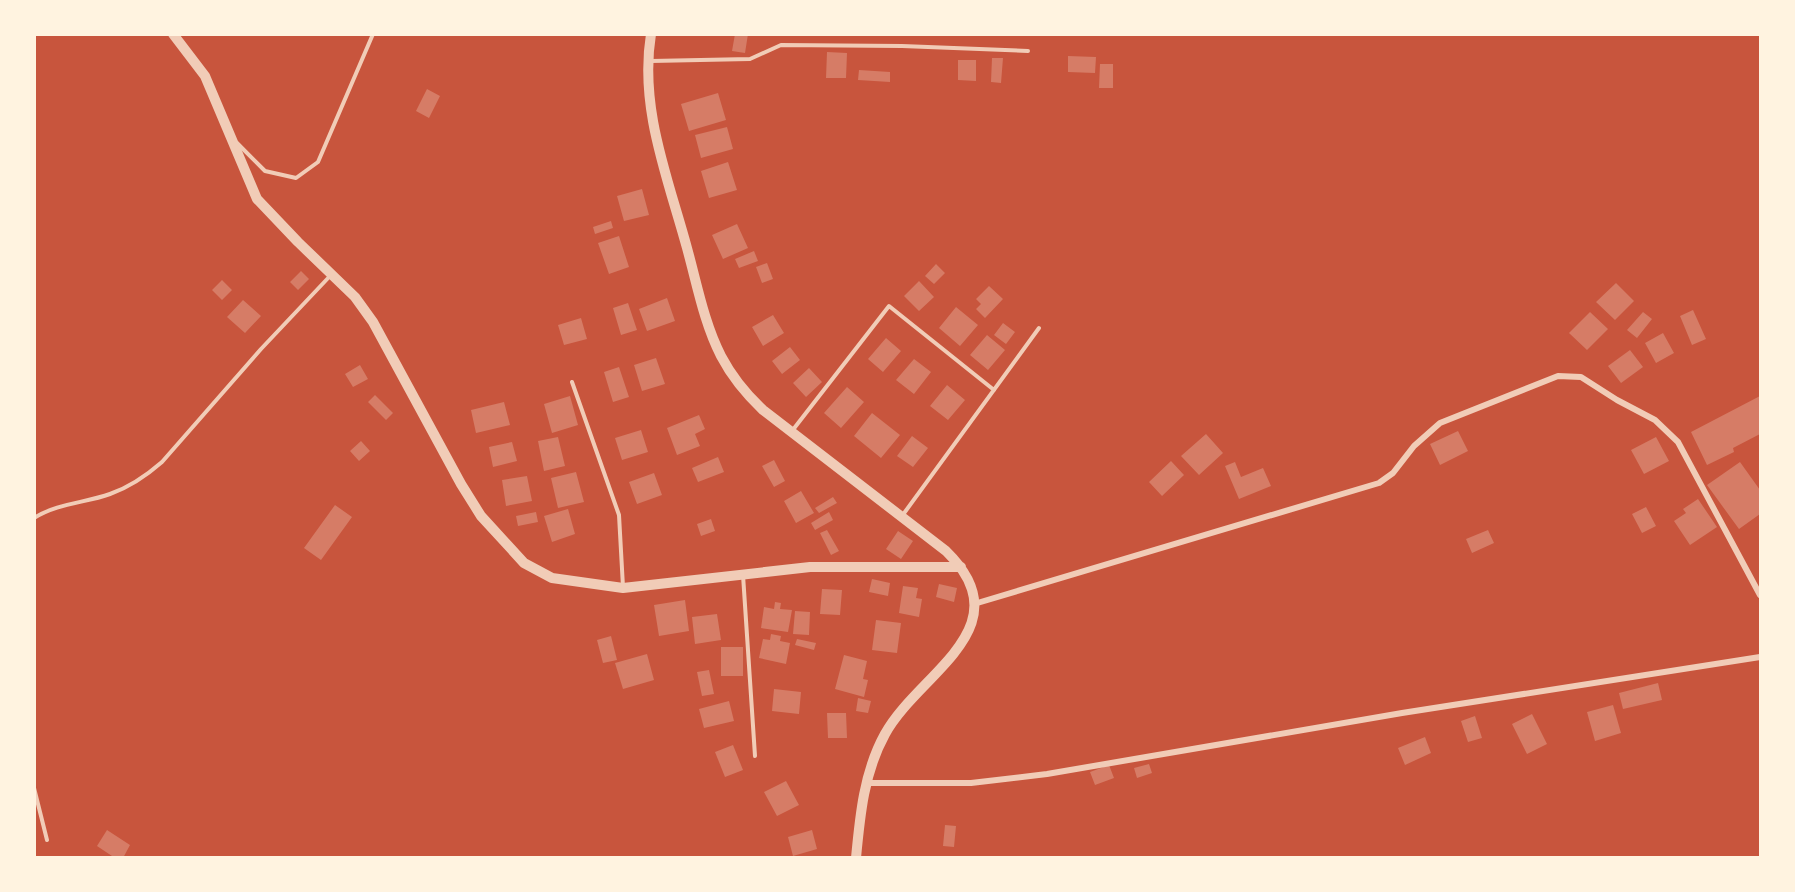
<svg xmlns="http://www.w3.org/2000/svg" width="1795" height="892" viewBox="0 0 1795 892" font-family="'Fira Sans',sans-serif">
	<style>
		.building { fill: #d67c66 }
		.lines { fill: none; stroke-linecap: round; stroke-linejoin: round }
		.service { stroke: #f1ccb7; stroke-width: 4 }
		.minor { stroke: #f1ccb7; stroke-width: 6 }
		.tertiary { stroke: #f1ccb7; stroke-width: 10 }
	</style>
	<rect width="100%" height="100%" fill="#c8553d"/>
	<path class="building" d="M735 34H748L745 53 732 51Z
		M827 52 847 53 846 78H826Z
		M1068 56 1096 57 1095 73 1068 72Z
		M992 58H1003L1001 83 991 82Z
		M958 60H976V81L958 80Z
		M1100 64H1113V88H1099Z
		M859 70 890 72V82L858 80Z
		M427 89 440 96 429 118 416 111Z
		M718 93 726 120 689 131 681 104Z
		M727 127 733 149 701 158 695 135Z
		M728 162 737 190 709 198 701 171Z
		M642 189 649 215 624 221 617 196Z
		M611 221 613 228 595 234 593 227Z
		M737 224 748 248 723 259 712 235Z
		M619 236 629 267 609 274 598 243Z
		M754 251 758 261 739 268 735 259Z
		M767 263 773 279 762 283 756 267Z
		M936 264 945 273 934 284 925 276Z
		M301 271 309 279 298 290 290 282Z
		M222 280 232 290 222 300 212 290Z
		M919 281 934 297 919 311 904 296Z
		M1616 283 1634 301 1615 320 1596 302Z
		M989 286 1003 299 985 318 976 309 981 304 976 299Z
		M667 298 675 321 647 331 639 309Z
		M243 300 261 316 245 333 227 317Z
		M628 303 637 330 621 335 613 308Z
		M956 307 978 325 960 346 939 328Z
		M1693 310 1706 339 1692 345 1680 316Z
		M1590 312 1608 329 1587 350 1569 333Z
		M1643 312 1652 319 1637 338 1627 330Z
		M773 315 784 333 763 346 752 327Z
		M581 318 587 339 564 345 558 325Z
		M1003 323 1015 332 1006 344 994 335Z
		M1663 333 1674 353 1656 363 1645 343Z
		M987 335 1005 350 988 370 970 355Z
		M886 338 901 351 883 372 868 359Z
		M790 347 800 360 782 374 772 361Z
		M1630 350 1643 367 1621 383 1608 366Z
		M656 358 665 384 642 391 634 365Z
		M914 359 931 372 914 394 896 380Z
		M360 365 368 379 353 387 345 374Z
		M619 367 629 397 613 402 604 372Z
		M809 368 822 382 806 397 793 383Z
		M947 385 965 400 948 420 930 406Z
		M847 387 864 402 841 428 824 413Z
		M375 395 393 413 386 420 368 402Z
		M570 396 578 425 552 433 544 404Z
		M1760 396V434L1733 448 1734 452 1707 465 1691 432Z
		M504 402 510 425 476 433 471 410Z
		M872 413 900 435 881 458 854 436Z
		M699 415 705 429 695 434 700 446 677 455 667 428Z
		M641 430 648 452 622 460 615 438Z
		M1458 431 1468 451 1440 465 1430 444Z
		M1206 434 1223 453 1199 475 1181 456Z
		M912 436 928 448 913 467 897 456Z
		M558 437 565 466 544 471 538 441Z
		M1656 437 1669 461 1644 474 1631 450Z
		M361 441 370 451 359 461 350 451Z
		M512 442 517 461 493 467 489 447Z
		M718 457 724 472 698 482 692 468Z
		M774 460 785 481 774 487 762 466Z
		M1171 461 1184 475 1162 496 1149 482Z
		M1235 462 1241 477 1263 468 1271 486 1239 499 1225 466Z
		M1740 462 1760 490V514L1739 529 1707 485Z
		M576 472 584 502 558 508 551 478Z
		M654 473 662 495 637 504 629 482Z
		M527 476 532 501 506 506 502 480Z
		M801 491 814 513 796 523 784 501Z
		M833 497 837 503 819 513 815 508Z
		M1698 499 1717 527 1690 545 1674 521 1686 513 1683 509Z
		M335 505 352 517 321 560 304 548Z
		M1646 507 1656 526 1642 533 1632 514Z
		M568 509 575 534 552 542 544 516Z
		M536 512 538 522 518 526 516 516Z
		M829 512 833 520 815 530 811 523Z
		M711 519 715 531 701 536 697 524Z
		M827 530 839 551 831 555 820 533Z
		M1488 530 1494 543 1472 553 1466 539Z
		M898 531 913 541 901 559 886 549Z
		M872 579 890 583 888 596 869 592Z
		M939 584 957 588 954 602 936 597Z
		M903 586 918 588 916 598 922 599 919 617 899 613Z
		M822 589 842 590 840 615 820 614Z
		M685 600 689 631 659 636 654 605Z
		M775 602 781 603 780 609 792 610 788 632 761 628 764 607 774 609Z
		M795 611 810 612 809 635 793 634Z
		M717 614 721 640 695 644 692 617Z
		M876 620 901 623 897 653 872 650Z
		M771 634 781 636 780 641 790 643 786 664 759 658 763 639 770 640Z
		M611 636 617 660 603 663 597 640Z
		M797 639 816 643 814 650 795 645Z
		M721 647H743V676H721Z
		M647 654 654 680 623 689 615 663Z
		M844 655 867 661 863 679 868 680 864 697 835 689Z
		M709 670 714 694 702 696 697 672Z
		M1658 683 1662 700 1623 709 1619 693Z
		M774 689 801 692 799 714 772 711Z
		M858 698 871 701 868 713 856 711Z
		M729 701 734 721 704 728 699 709Z
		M1613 705 1621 733 1595 741 1587 712Z
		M827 713H846L847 738H828Z
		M1532 714 1547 744 1527 754 1512 724Z
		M1475 716 1482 738 1468 742 1461 721Z
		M1425 737 1431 753 1405 765 1398 748Z
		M733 745 743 770 725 777 715 752Z
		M1149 764 1152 773 1137 778 1134 768Z
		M1109 765 1114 778 1095 785 1090 772Z
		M786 781 799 805 777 816 764 792Z
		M945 825 956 826 954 847 943 846Z
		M107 830 130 845 123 858H115L97 846Z
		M812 830 817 849 793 856 788 837Z"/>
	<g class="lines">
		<path class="service" d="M651 61 750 59 781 45 902 46 1028 51
			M237 143 265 171 296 178 318 162 373 34
			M572 382 619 515 623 587
			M792 431 889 306 994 390
			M902 516 1039 328
			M34 518C58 503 85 503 110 494 130 487 146 476 162 462L261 349 330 276
			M743 575 755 756
			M34 788 47 840"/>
		<path class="minor" d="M974 604 1379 483 1393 473 1414 446 1440 423 1558 376 1581 377 1617 400 1655 420 1678 442 1760 595
			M866 783H971L1047 774 1402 713 1760 657"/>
		<path class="tertiary" d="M173 34 205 76 257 199 298 242 355 297 373 322 461 484 481 516 524 563 552 578 623 588 810 567H961
			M651 34C639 108 668 178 687 248 697 284 704 323 721 356 732 377 746 394 763 410L946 551C1025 628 918 673 885 734 864 772 860 815 856 858"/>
	</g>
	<rect width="1795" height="892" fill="none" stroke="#fff3e0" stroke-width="72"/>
</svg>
